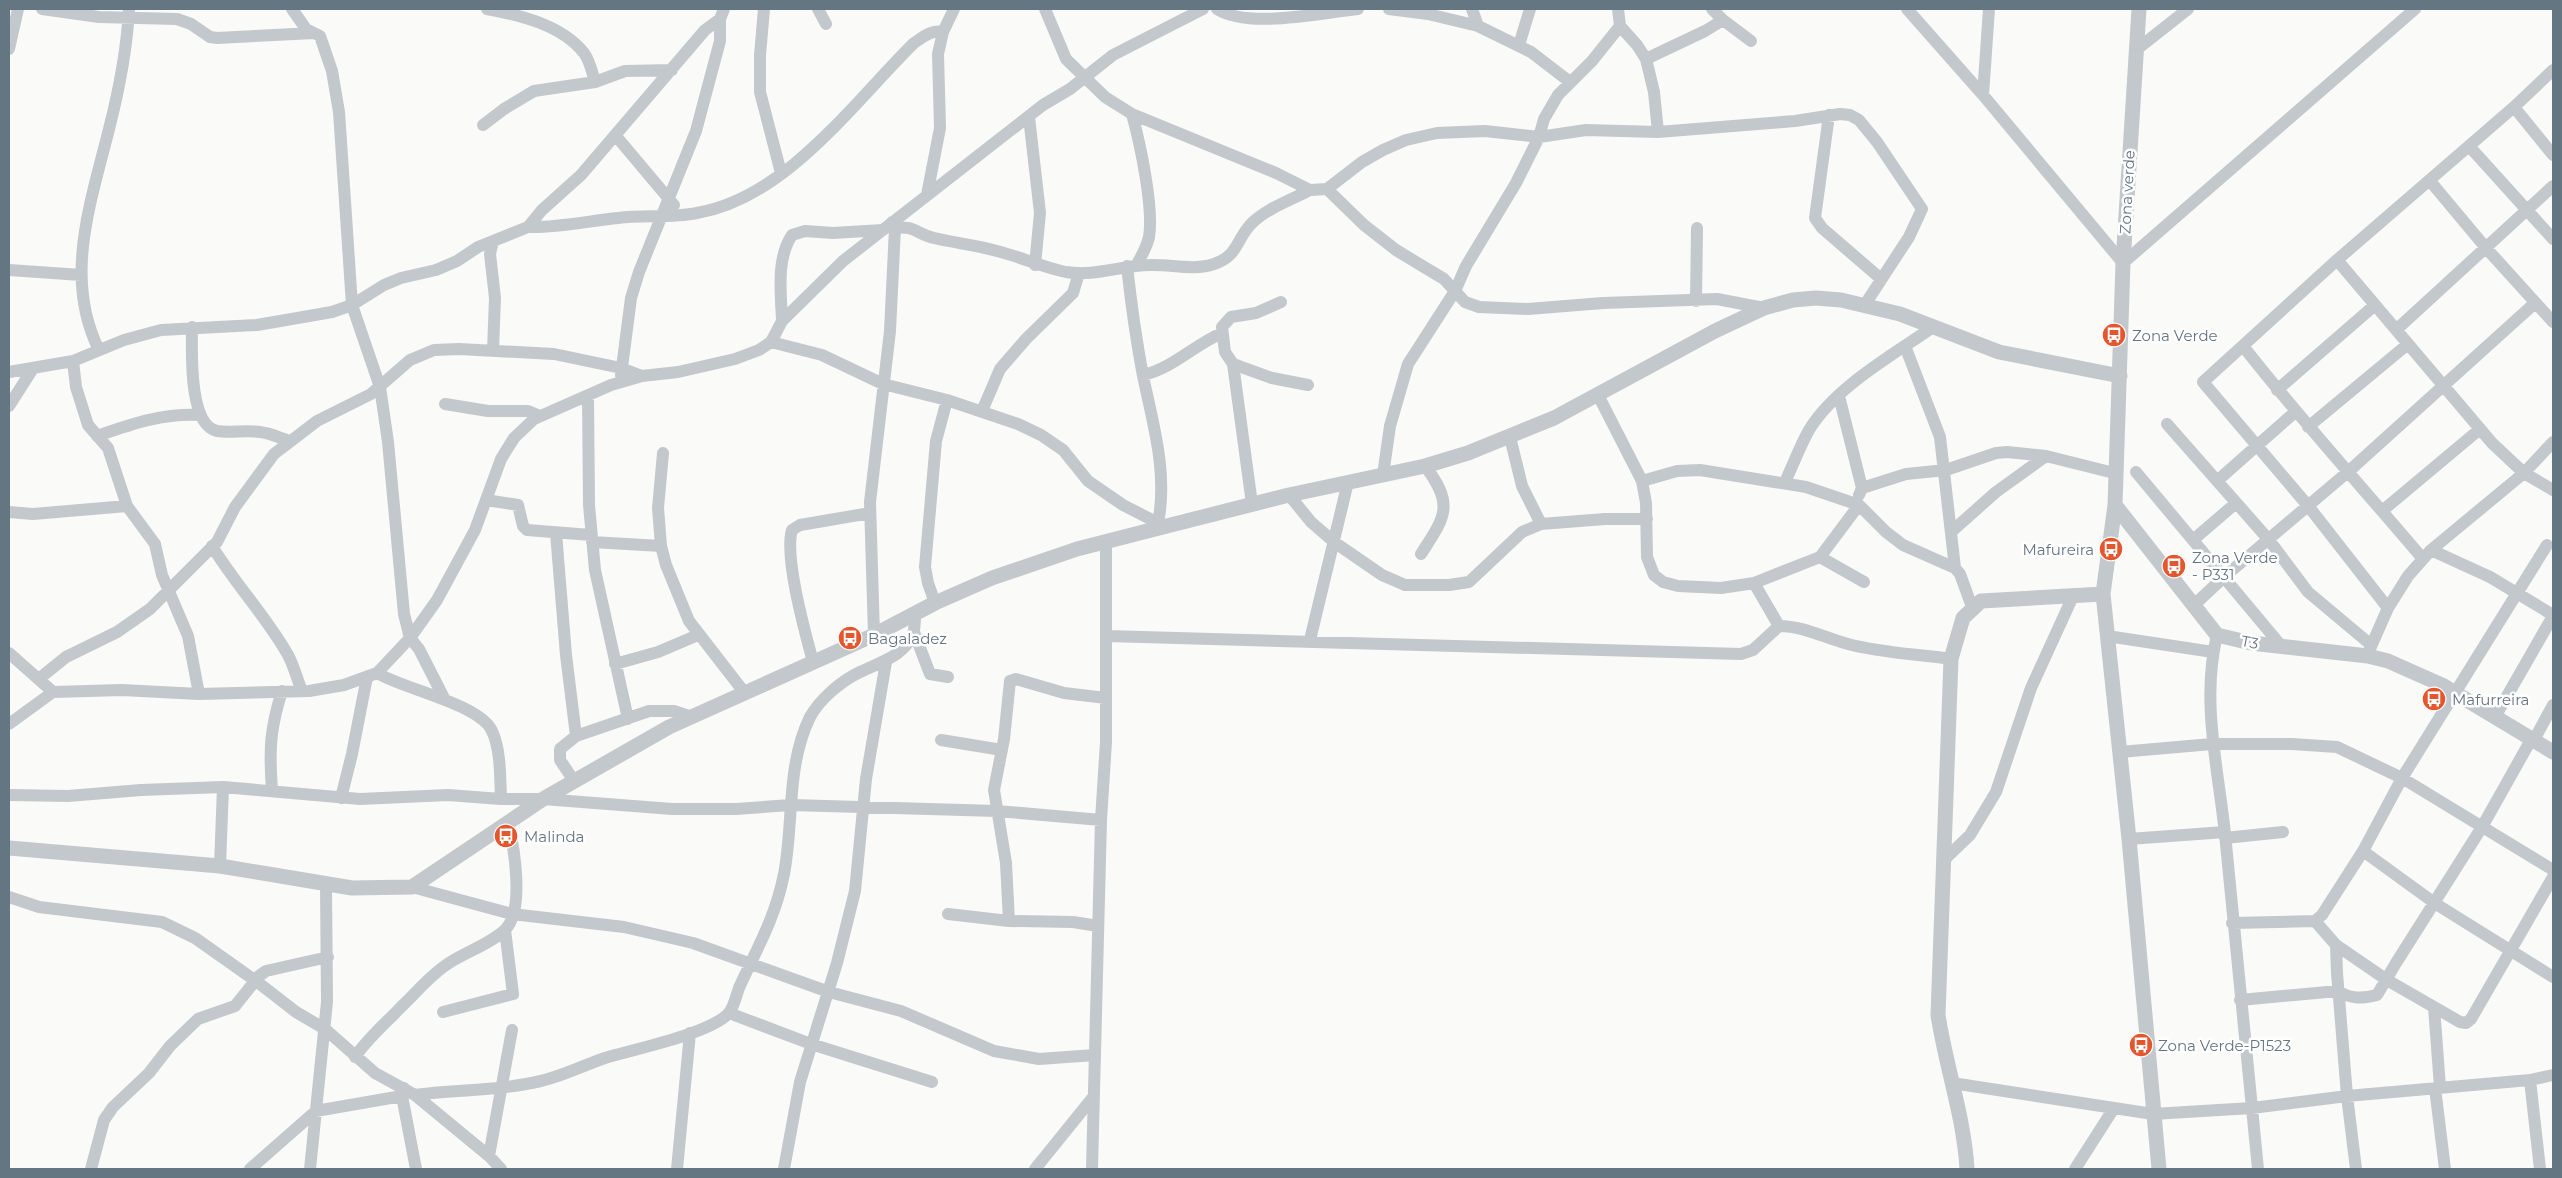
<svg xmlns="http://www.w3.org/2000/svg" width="2562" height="1178" viewBox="0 0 2562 1178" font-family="Montserrat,sans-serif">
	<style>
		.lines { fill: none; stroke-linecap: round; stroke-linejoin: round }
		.minor { stroke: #c3c8cc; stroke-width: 12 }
		.tertiary { stroke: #c3c8cc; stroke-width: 15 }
		.labels { text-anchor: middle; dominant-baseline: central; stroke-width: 5; stroke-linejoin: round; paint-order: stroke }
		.street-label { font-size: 15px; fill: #657683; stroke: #fff }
		.poi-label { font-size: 15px; fill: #657683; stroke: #fff; text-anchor: start }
	</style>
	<rect width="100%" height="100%" fill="#fafaf8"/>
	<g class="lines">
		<path class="minor" d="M42 9 99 17 177 19 191 24 210 37 217 38 314 33
			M292 9 306 29 320 36 332 71 339 112 352 305 380 387 388 442 404 614 410 638 419 649 445 700
			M487 9C520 15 562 25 584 53 590 61 592 72 595 82
			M764 9 760 55V92L781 173
			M818 9 826 24
			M1045 9 1066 59 1105 97 1132 114 1276 173 1310 190 1327 189 1364 225 1396 250 1444 279 1465 302 1479 307 1528 309 1603 303 1717 299 1764 308
			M1217 9C1248 29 1320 13 1358 9
			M1389 9 1428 14 1478 26 1531 52 1570 82
			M1472 9 1478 26
			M1618 9 1620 26 1637 45 1646 59 1654 92 1658 132
			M1712 9 1723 20
			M1907 9 1983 95 2123 263 2415 9
			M1519 45 1530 9
			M9 49 18 9
			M2136 50 2188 9
			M1646 59 1705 31 1723 20 1751 41
			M1983 95 1989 9
			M2514 107 2553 155
			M1132 114C1140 143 1154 208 1149 237 1147 247 1141 257 1136 266
			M1829 115 1815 218 1822 228 1880 278
			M1029 117 1040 213 1035 265
			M483 125 504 109 534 91 595 82 625 71 672 70
			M616 136 674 205
			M2469 146 2553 239
			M2430 181 2486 248 2553 322
			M1327 189 1362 162 1383 150 1406 140 1437 133 1485 131 1539 137 1586 130 1658 132 1795 121 1840 114 1850 115 1859 120 1877 142 1922 209 1909 237 1864 306
			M927 195 940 128 938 54 943 32 954 9
			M528 227C558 228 588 221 618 218 644 215 672 218 697 213 786 198 853 103 914 43 922 38 932 29 943 32
			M895 228C914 225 917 234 934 238 955 243 976 245 997 251 1021 257 1042 267 1066 272 1093 277 1123 265 1150 265 1170 264 1194 271 1214 264 1238 256 1236 240 1251 224 1267 208 1291 200 1310 190
			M493 241 490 254 495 298 493 351
			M2337 260 2492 443 2524 473 2553 490
			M1127 266C1131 303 1136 339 1143 376 1153 424 1168 473 1158 523
			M9 270 81 275
			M1696 301 1697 228
			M782 321C781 293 776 259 792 235L805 231 833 233 883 230
			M192 327C192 349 188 425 217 431 230 433 246 430 260 432 270 433 280 438 290 441
			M2396 330 2553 186
			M771 342 822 355 883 384 947 400 1018 424 1041 435 1063 450 1088 481 1123 505 1158 523 1159 528
			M1905 346 1940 437 1955 568
			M2243 346C2300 419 2363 488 2423 559
			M99 350C63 278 91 202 109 129 119 90 127 48 129 9
			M73 361 76 387 88 425 108 448 127 506 155 544 162 575 188 636 199 694
			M1233 364 1272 378 1308 385
			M9 372 73 361 124 340 161 330 257 325 332 312 352 305 384 285 401 278 436 270 457 261 478 247 528 227 542 210 581 175 705 30 720 19 724 9
			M621 375 631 298 639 272 696 131 720 41V19
			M1143 375C1173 368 1194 345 1222 333
			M2277 390 2375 305
			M1598 395 1642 481 1646 503 1647 557 1654 575 1663 582 1678 586 1721 588 1754 583 1820 557 1859 505
			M588 396 589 505 595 570 628 719
			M1839 396 1862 488 1859 495
			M445 404 488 411H528L540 416
			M9 406 32 370
			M982 411 1000 369 1026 339 1073 293 1079 273
			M2167 424 2269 540 2308 592 2370 644
			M2308 427 2408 344
			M97 436C132 424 163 413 200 415
			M1510 437 1522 486 1541 524
			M663 453 658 508 661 546 666 565 689 621 744 692
			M2136 472 2283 648
			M1383 475 1390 426 1408 364 1455 291 1466 266 1516 183 1539 137 1544 119 1558 95 1592 61 1620 26
			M1642 481 1677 471 1700 470 1806 487 1859 505 1886 532 1903 545 1955 568 1960 574 1972 607
			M2217 481 2295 412
			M1785 482C1793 465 1800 446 1809 430 1835 387 1893 355 1933 327
			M1862 488 1906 474 1946 470 1996 453 2007 452 2046 456 2114 473
			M1289 495 1311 522 1334 542 1382 575 1405 585H1449L1469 582 1522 532 1541 524 1605 519H1647
			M486 500 518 505 523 526 527 530 591 535
			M1252 504 1233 364 1225 352 1222 327 1231 317 1256 313 1281 302
			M2382 511 2480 429
			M9 512 33 514 127 506
			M1951 532 1996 492 2046 456
			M556 533 566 655 576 736
			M2193 540 2236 503
			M592 542 661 546
			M212 546C235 584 266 616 288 655 294 666 297 679 302 691
			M2431 550 2490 577 2553 615
			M1421 554C1445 517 1455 505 1425 466
			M1820 557 1864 582
			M1754 583 1779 626
			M935 603 928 583 925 567 936 441 947 400
			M2194 605 2224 577 2349 471 2535 303
			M2388 608 2309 507 2203 382 2337 260 2514 107 2553 70
			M914 632 930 674 948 677
			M874 635 870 502 890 331 895 228 892 222
			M2217 635C2201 701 2218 767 2225 834 2236 946 2247 1057 2258 1169
			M1107 636 1741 654 1753 650 1779 626C1804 626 1825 638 1848 644 1881 653 1918 654 1951 659
			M2107 636 2213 652
			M1310 640 1348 482
			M2369 651 2388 608 2408 576 2431 550 2524 473 2553 442
			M9 653 53 692 122 690 199 694 309 691 344 685 377 673 410 638 437 600 475 530 501 459 514 438 534 419 611 385 642 376 678 372 735 359 759 350 771 342 782 321 843 261 1043 105 1070 89 1113 55 1203 9
			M813 662C805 632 784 557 792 530L800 525 870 513
			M615 664 658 652 698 635
			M377 673C403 689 480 704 492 731 501 750 500 778 501 799
			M40 678 66 657 117 632 150 609 217 542 235 507 274 454 317 421 371 394 410 360 434 350 459 349 554 354 621 368 642 376
			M2495 717 2553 616
			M9 724 53 692
			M941 740 1002 750
			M2534 740 2553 705
			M2120 752 2212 744H2292L2337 747 2402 778 2553 870
			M574 781 560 760V749L576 736 649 711H674L692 717
			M272 790C269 750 270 729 282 691
			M9 795 68 796 141 790 223 787 360 799 448 795 501 799H543L672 809H736L791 805 997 811 1101 820
			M341 798 352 754 367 677
			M2225 838 2283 832
			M2129 839 2225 832
			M2363 851 2436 904 2553 977
			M1945 859 1970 835 1996 792 2031 688 2074 594
			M220 866 223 787
			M412 887 512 914 624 927 693 943 829 992 901 1011 994 1051 1039 1059 1095 1055
			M9 897 39 907 162 922 195 938 256 981 296 1012 325 1029 375 1073 415 1095 489 1156 501 1169
			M948 914 1009 921 1073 922 1098 926
			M1009 921 1006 863 994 790 1004 739 1010 681 1016 679 1064 693 1106 698
			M2315 921 2336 945 2337 973 2347 1096 2356 1169
			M2232 923 2315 921 2322 915 2363 851 2402 778 2547 545
			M2336 945 2387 980 2460 1022 2466 1023 2471 1019 2553 877
			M2240 1000 2338 991C2351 999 2362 999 2377 995L2396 963 2482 827 2532 738
			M2434 1007 2440 1087
			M443 1012 513 994 505 930
			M729 1013 811 1044 932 1082
			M355 1057C368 1038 385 1024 401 1007 417 992 430 975 449 963 466 952 490 944 505 930 525 910 514 847 508 822
			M2530 1080 2540 1169
			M1952 1083 2153 1114 2252 1108 2347 1096 2530 1080 2553 1075
			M404 1088 402 1096 416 1169
			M2435 1088 2445 1169
			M415 1095C451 1090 490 1091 526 1084 554 1080 579 1067 605 1058 635 1049 708 1034 728 1014 734 1008 736 996 739 988 757 948 775 919 784 874 794 822 786 766 810 717 820 699 841 681 860 672 880 662 903 657 913 634 915 628 915 620 915 614
			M489 1156 512 1030
			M91 1169 104 1120 113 1107 149 1073 170 1046 198 1019 235 1006 259 976 266 971 328 957
			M250 1169 316 1111 402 1096
			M310 1169 327 1002 326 884
			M677 1169 690 1033
			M784 1169 800 1082 837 963 855 891 866 779 886 662
			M1035 1169 1094 1096
			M1092 1169 1101 820 1106 742V542
			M2075 1169 2114 1108"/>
		<path class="tertiary" d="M2139 9 2123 263 2115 505 2103 594 2129 839 2159 1169
			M2115 505 2217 635 2251 643 2368 656 2388 661 2442 685 2553 752
			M9 848 220 866 352 888 412 887 543 799 669 727 874 635 935 603 992 578 1077 549 1159 528 1289 495 1425 466 1468 453 1554 418 1715 331 1764 308 1793 300 1816 298 1841 300 1900 314 1999 352 2120 376
			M1967 1169C1964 1117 1946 1067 1938 1015L1951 659 1963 618 1981 601 2103 594"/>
	</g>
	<defs>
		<g id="bus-disc" transform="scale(1.25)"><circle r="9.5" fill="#e4572e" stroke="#fff"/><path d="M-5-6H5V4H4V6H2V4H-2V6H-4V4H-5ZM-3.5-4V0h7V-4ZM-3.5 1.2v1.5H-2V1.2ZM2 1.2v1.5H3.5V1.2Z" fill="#fff"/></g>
	</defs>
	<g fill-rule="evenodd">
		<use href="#bus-disc" x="2114" y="335"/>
		<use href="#bus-disc" x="2111" y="549"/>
		<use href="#bus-disc" x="2174" y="566"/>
		<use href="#bus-disc" x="850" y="638"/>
		<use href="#bus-disc" x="2434" y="699"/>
		<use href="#bus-disc" x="506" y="836"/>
		<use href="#bus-disc" x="2141" y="1045"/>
	</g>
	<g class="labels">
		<g class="street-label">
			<text transform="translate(2127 192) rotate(-87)">Zona verde</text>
			<text transform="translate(2250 642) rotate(11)">T3</text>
		</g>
		<g class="poi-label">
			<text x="2132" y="335">Zona Verde</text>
			<text x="2094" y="549" text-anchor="end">Mafureira</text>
			<text x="2192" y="557">Zona Verde<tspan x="2192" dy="17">- P331</tspan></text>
			<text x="868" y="638">Bagaladez</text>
			<text x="2452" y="699">Mafurreira</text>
			<text x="524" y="836">Malinda</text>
			<text x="2158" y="1045">Zona Verde-P1523</text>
		</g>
	</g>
	<rect width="2562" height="1178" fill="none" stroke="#657683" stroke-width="20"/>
</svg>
